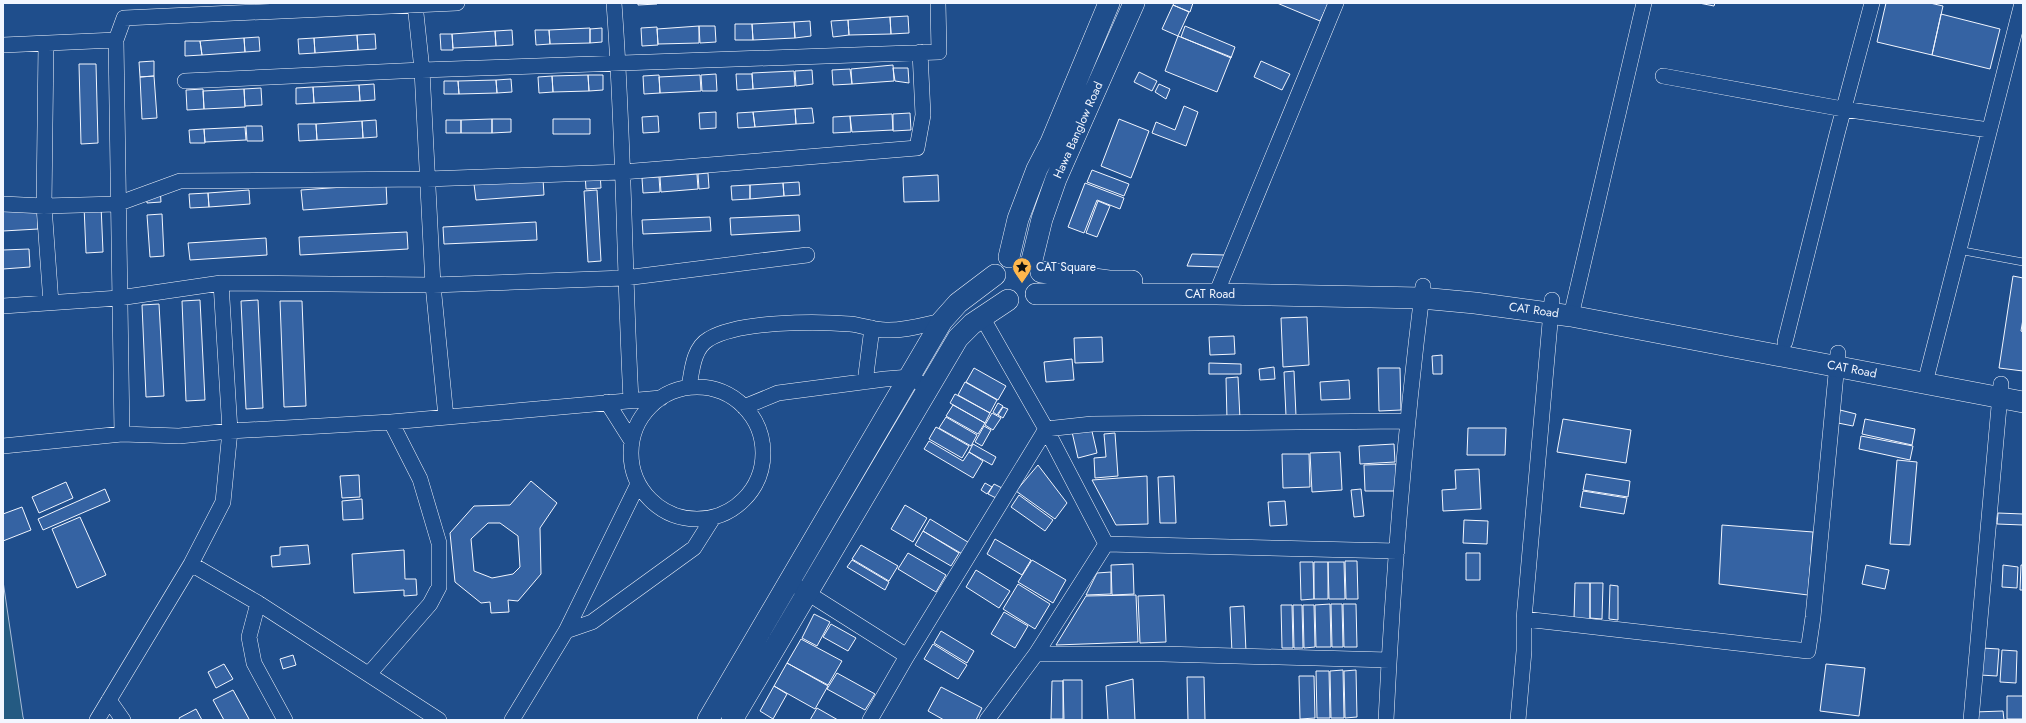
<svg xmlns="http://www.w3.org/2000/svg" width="2026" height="723" viewBox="0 0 2026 723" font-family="Jost,sans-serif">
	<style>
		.green { fill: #245a82; stroke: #a8bbd7 }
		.building { fill: #3563a3; stroke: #f2f6ff; fill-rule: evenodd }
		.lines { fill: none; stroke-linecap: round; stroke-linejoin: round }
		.lane-casing { stroke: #f2f6ff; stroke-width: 8 }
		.street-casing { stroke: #f2f6ff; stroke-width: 16 }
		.secondary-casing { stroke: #f2f6ff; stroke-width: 22 }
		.lane { stroke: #1f4e8c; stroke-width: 7 }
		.street { stroke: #1f4e8c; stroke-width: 15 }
		.secondary { stroke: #1f4e8c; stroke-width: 21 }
		.labels { text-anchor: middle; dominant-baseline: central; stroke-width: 3; stroke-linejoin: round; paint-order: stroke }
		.street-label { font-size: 12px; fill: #f2f6ff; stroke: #1f4e8c }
		.poi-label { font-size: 12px; fill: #f2f6ff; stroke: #1f4e8c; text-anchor: start }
	</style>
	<rect width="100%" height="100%" fill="#1f4e8c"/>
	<path class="green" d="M3 581 23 717 24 720H3Z"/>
	<path class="building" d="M638 3H657V4L638 5Z
		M1174 3H1193L1190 12 1173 5Z
		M1277 3H1326L1328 4 1320 21Z
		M1699 3H1715L1714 6Z
		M1886 3H1930L1943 6 1932 55 1877 42Z
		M1173 5 1189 12 1178 36 1162 29Z
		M1941 14 2000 29 1990 69 1932 55Z
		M908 16 909 33 891 34 890 17Z
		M890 17 891 34 849 35 848 20Z
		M848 20 849 35 833 37 831 21Z
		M810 21 811 36 795 38 794 22Z
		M794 22 795 38 753 40 752 24Z
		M735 24H752L753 40H735Z
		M699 26H715L716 42 700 43Z
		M699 26V43L658 44 657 29Z
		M1185 26 1235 47 1231 58 1181 37Z
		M657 27 658 45 642 46 641 28Z
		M590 28V43L550 44 549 30Z
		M602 28V42L590 43V29Z
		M512 30 513 45 496 46 495 31Z
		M535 30H549L550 44 536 45Z
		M495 31 496 46 453 48 452 34Z
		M375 34 376 49 358 50 357 35Z
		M440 34H452L453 50H441Z
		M357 35 358 50 315 53 314 38Z
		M1178 36 1231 57 1217 92 1165 71Z
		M259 37 260 51 245 52 244 38Z
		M244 38 245 52 202 55 200 41Z
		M314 38 315 53 299 54 298 39Z
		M185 41H200L202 55 185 56Z
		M154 61V76L140 77 139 62Z
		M1261 61 1290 74 1282 90 1254 77Z
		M79 64H96L98 143 81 144Z
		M893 65 894 81 852 84 851 69Z
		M893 68H908L909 83 895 81Z
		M850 69 852 84 833 85 832 70Z
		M812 70 813 84 796 86 795 71Z
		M794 71 795 86 753 89 752 73Z
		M1139 72 1157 81 1152 91 1134 82Z
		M716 74 717 91H702L701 75Z
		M736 74H752L753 89 737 90Z
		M588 75H603V90L589 91Z
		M588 75 589 91 553 92 552 76Z
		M659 75 660 93 644 94 643 76Z
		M700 75 701 91 660 93 659 77Z
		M154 76 157 118 142 119 140 77Z
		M552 76 553 92 539 93 538 77Z
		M511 79 512 92 497 93 496 80Z
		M496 80 497 93 459 94 458 81Z
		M444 81H458L459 94H444Z
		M374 84 375 100 360 101 359 85Z
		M1159 84 1170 89 1166 99 1155 92Z
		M359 85 360 101 314 103 313 87Z
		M313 87 314 103 296 104V88Z
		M261 88 262 105 245 106 244 89Z
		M203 89 204 109 187 110 186 90Z
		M244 89 245 107 204 109 203 91Z
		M1184 106 1198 112 1186 146 1152 133 1156 122 1175 130Z
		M812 108 814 123 796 124 795 109Z
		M795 109 796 124 755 127 753 112Z
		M716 112V128L700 129 699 113Z
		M753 112 755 127 738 128 737 113Z
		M910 113 911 130 893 131V114Z
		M892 114 893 130 852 132 850 116Z
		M658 116 659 132 643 133 642 117Z
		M850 116 851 132 833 133V117Z
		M492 119H511V132L492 133Z
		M492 119V133H461V120Z
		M553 119H590V134H553Z
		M1119 119 1149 131 1131 178 1101 166Z
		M376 120 377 137 363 138 362 121Z
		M446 120H461V133H446Z
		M362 121 363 138 317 140 316 124Z
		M298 124H316L317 140 299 141Z
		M246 126H262L263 141H247Z
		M245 127 246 140 205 142 204 129Z
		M204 129 205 143H190L189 130Z
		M1092 170 1129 184 1124 196 1087 182Z
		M600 173 601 188 586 189 585 174Z
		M708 173 709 188 699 189 698 174Z
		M697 174 698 189 661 192 660 177Z
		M938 175 939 201 904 202 903 177Z
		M659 177 660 192 643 193 642 178Z
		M543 179 544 195 476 200 474 184Z
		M799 182 800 195 784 196 783 183Z
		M783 183 784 196 750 199V185Z
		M1085 183 1124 198 1120 209 1097 200 1084 233 1068 227Z
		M386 184 387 204 303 210 301 190Z
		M750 185V199L732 200 731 186Z
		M160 187 161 202 147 203 146 188Z
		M249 190 250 204 209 207 208 193Z
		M597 190 601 261 588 262 584 191Z
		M208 193 209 207 190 208 189 194Z
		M1098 201 1110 206 1097 237 1086 233Z
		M101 205 103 252 86 253 84 206Z
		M37 206 38 229 3 231V208Z
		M162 214 164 256 150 257 147 215Z
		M799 215 800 231 731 235 730 218Z
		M710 217 711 231 643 234 642 220Z
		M536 222 537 240 444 244 443 227Z
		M407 232 408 249 300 255 299 237Z
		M266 238 267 255 190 260 188 243Z
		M29 249 30 267 3 269V250Z
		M1192 254 1225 255 1219 267 1187 266Z
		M2013 276 2023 278V319L2021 331 2023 332V371L1999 368Z
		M200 300 205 400 186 401 182 301Z
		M258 300 263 408 246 409 241 301Z
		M280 301H302L306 406 284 407Z
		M159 304 164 396 146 397 142 305Z
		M1307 317 1309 365 1283 367 1281 318Z
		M1234 336 1235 354 1210 355 1209 337Z
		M1102 337 1103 362 1075 363 1074 338Z
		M1442 355V374H1433L1432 356Z
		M1072 359 1074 380 1046 382 1044 362Z
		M1209 363 1241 364V374H1209Z
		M1274 367 1275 379 1260 380 1259 369Z
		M974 368 1006 386 998 400 966 382Z
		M1378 368H1400L1401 410 1379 411Z
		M1294 371 1296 416H1286L1284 372Z
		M1238 377 1240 419 1227 420 1226 378Z
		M1349 380 1350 399 1321 400 1320 382Z
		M965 382 997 400 990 413 958 395Z
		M955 394 990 413 985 423 950 403Z
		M998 403 1003 406 997 415 993 412Z
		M953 405 985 423 978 434 946 416Z
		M1003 407 1008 409 1003 418 998 415Z
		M1840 410 1856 414 1853 426 1838 423Z
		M992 413 1001 418 993 430 985 425Z
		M946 417 977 435 971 446 939 428Z
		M1563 419 1631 430 1626 463 1557 452Z
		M1865 419 1915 429 1912 445 1862 434Z
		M984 426 991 430 982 446 975 442Z
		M936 427 969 446 962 458 929 439Z
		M1091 427 1097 453 1078 458 1072 432Z
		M1468 428H1506L1505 455H1467Z
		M1115 433 1118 476 1095 478 1094 458 1106 457 1104 434Z
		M1861 436 1913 446 1910 460 1859 449Z
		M929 441 963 461 969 452 983 461 973 478 924 449Z
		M973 444 996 457 992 465 969 452Z
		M1394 444 1395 462 1360 464 1359 446Z
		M1340 452 1342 490 1312 492 1310 453Z
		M1282 454H1309L1310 487 1283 488Z
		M1897 460 1917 462 1910 545 1890 544Z
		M1396 464 1397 491H1365L1364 465Z
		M1038 465 1067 503 1055 519 1016 491Z
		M1479 469 1481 509 1443 511 1442 490 1456 489 1455 470Z
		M1586 474 1630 481 1628 497 1583 490Z
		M359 475 360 497 342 498 340 476Z
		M1147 476 1148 524 1116 525 1092 480Z
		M1174 476 1176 523H1160L1158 477Z
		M531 481 557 503 540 528 541 574 518 601 508 600 509 612 491 613 490 602 481 603 455 582 450 533 474 506 510 505ZM488 523H500L518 536 520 567 513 574 492 578 474 571 471 539Z
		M66 482 73 498 39 513 32 497Z
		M985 483 992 487 987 494 981 490Z
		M994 484 1002 488 996 498 988 494Z
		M105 489 110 501 43 530 38 519Z
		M1361 489 1364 516 1354 517 1351 490Z
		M1583 491 1627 498 1624 514 1580 507Z
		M1019 495 1053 520 1045 531 1011 507Z
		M362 499 363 519 343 520 342 501Z
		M1285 501 1287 525 1270 526 1268 502Z
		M905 505 927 518 913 542 891 529Z
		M22 507 31 530 3 541V514Z
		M1998 513 2023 514V525L1997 524Z
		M80 517 106 575 77 588 52 529Z
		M930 519 971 544 964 555 923 531Z
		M1464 520 1488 521 1487 544 1463 543Z
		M1722 525 1813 532 1808 595 1719 584Z
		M923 531 959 553 951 566 915 545Z
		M995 539 1031 560 1022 575 987 554Z
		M308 545 310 564 272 567 271 556 280 555V547Z
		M861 545 898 566 889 581 852 559Z
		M404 550 405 579H416L417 595 404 596V590L354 593 352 554Z
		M908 553 946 575 936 592 898 569Z
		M1466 553H1480V580H1466Z
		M852 560 889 582 885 590 847 567Z
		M1032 560 1066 580 1053 603 1018 582Z
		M1345 561H1357L1358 599H1346Z
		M1300 562H1313L1314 599 1301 600Z
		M1314 562H1328V599H1314Z
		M1328 562H1344L1345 599H1329Z
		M1133 564 1134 594 1112 595 1111 565Z
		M1866 565 1889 570 1885 589 1862 584Z
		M2003 565 2018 567 2017 588 2002 587Z
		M2021 565H2023V590H2020Z
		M976 570 1010 591 999 608 966 587Z
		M1111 572V594L1086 595 1097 573Z
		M1575 583H1590V619H1574Z
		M1590 583H1603L1602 619 1590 618Z
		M1018 584 1050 604 1035 629 1003 609Z
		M1610 585 1618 586V620L1609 619Z
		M1136 595 1138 642 1056 645 1086 596Z
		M1164 595 1166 642 1140 643 1138 596Z
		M1330 604 1331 647H1316L1315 605Z
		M1331 604H1342L1343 647H1332Z
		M1343 604H1356L1357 647H1344Z
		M1281 605H1292L1293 648H1282Z
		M1293 605H1302L1303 648H1294Z
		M1303 605H1314L1315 647 1304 648Z
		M1244 606 1246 652 1232 653 1230 607Z
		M1004 612 1028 626 1015 648 991 634Z
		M814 614 830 622 817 646 802 638Z
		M831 624 856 638 848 651 823 637Z
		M941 631 974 651 967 663 934 643Z
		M801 639 842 661 828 685 787 663Z
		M933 644 967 665 958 679 924 659Z
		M1982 648 1999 649 1997 676 1980 675Z
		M2002 650 2017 651 2016 683 2000 682Z
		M293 655 296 665 283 669 280 659Z
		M787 663 828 686 815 709 774 686Z
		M224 664 233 679 216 688 208 672Z
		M1826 664 1865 668 1859 716 1820 711Z
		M1343 670 1344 718H1331L1330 671Z
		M1356 670 1357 717 1345 718 1344 671Z
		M1316 671H1329L1330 718H1317Z
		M837 673 875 694 865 710 827 689Z
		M1299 676H1314L1315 718 1300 719Z
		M1187 677H1204L1205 720H1188Z
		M1133 679 1135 720H1108L1106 686Z
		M1063 680H1082V720H1064Z
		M1052 681H1063V719H1051Z
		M774 686 787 694 773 719 760 711Z
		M941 687 982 708 976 720H944L928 711Z
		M233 690 249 719 248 720H224L213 700Z
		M2007 696H2023V719H2007Z
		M817 708 838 720H810Z
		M196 709 202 720H180L179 718Z
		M2003 711 2004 720H1974V712Z"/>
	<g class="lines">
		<g class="lane-casing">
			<path id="lane" d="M1958 250 2023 262"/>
		</g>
		<g class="street-casing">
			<path id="street" d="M614 3C624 135 624 268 631 400
				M415 4 422 70 433 285 446 417
				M46 44 44 206 51 303
				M3 45 116 40
				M1663 76 1843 109 1989 130
				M185 81 422 70 939 52 938 3
				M3 204 44 206 117 204 180 181 427 179 622 172 917 148 923 115 920 52
				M1216 294 1336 3
				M3 306 119 298 221 283 433 285 625 278 807 255
				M1571 316 1644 3
				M982 317 1046 429 1106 544 1036 654 987 720
				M1785 342 1837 134 1872 3
				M865 382 872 328
				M1925 383 2022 3
				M631 453a66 66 0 1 1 132 0a66 66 0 1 1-132 0Z
				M689 387C692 371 693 348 709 339 739 321 815 321 850 324 862 325 873 330 886 330 905 331 923 325 942 321
				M607 402 631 440
				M744 407 778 393 885 379 910 377 928 388
				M122 434 116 40 124 18 457 3
				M3 446 122 434 179 436 230 431 391 422 661 398
				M1106 544 1397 551
				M191 564 258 603 439 720
				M798 587 907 656 1046 429 1092 424 1408 421
				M258 603 249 637 254 663 285 720
				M1524 619 1808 651 1813 617 1838 353
				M566 631 592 622 694 548 713 518
				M1036 654H1163L1389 660
				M369 674 430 604 439 587V543L420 479 391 422
				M109 700 123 720
				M97 720 191 564 223 502 230 431 221 283
				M512 720 566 631 638 484
				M870 720 907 656
				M1386 720C1393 575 1405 430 1423 286
				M1518 720 1524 651V619L1552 300
				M1971 720 2001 384"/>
		</g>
		<g class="secondary-casing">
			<path id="secondary" d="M1009 257 1018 219 1037 169 1051 142 1109 3
				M1032 260 1042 219 1056 179 1134 3
				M1041 272 1109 281H1132
				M1036 294H1216L1421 298 1475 303 1571 316 2023 402
				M708 720 942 321 958 303 995 275
				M732 720 958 338 972 324 1008 300"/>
		</g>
		<use href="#lane" class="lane"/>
		<use href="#street" class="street"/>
		<use href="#secondary" class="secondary"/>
	</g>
	<defs>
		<g id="sight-pin" transform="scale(1)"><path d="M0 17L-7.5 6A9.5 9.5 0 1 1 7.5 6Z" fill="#ffb74d" stroke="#1f4e8c"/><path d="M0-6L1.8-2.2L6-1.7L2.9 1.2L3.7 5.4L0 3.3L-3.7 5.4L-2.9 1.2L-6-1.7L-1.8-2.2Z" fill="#111"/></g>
	</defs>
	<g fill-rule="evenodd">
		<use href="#sight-pin" x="1022" y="267"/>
	</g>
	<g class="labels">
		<g class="street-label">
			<text transform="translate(1078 130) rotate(-66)">Hawa Banglow Road</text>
			<text x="1210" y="294">CAT Road</text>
			<text transform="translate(1534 310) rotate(8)">CAT Road</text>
			<text transform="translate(1852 369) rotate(11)">CAT Road</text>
		</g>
		<g class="poi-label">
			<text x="1036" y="267">CAT Square</text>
		</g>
	</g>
	<rect width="2026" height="723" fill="none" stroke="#f2f6ff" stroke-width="8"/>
</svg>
